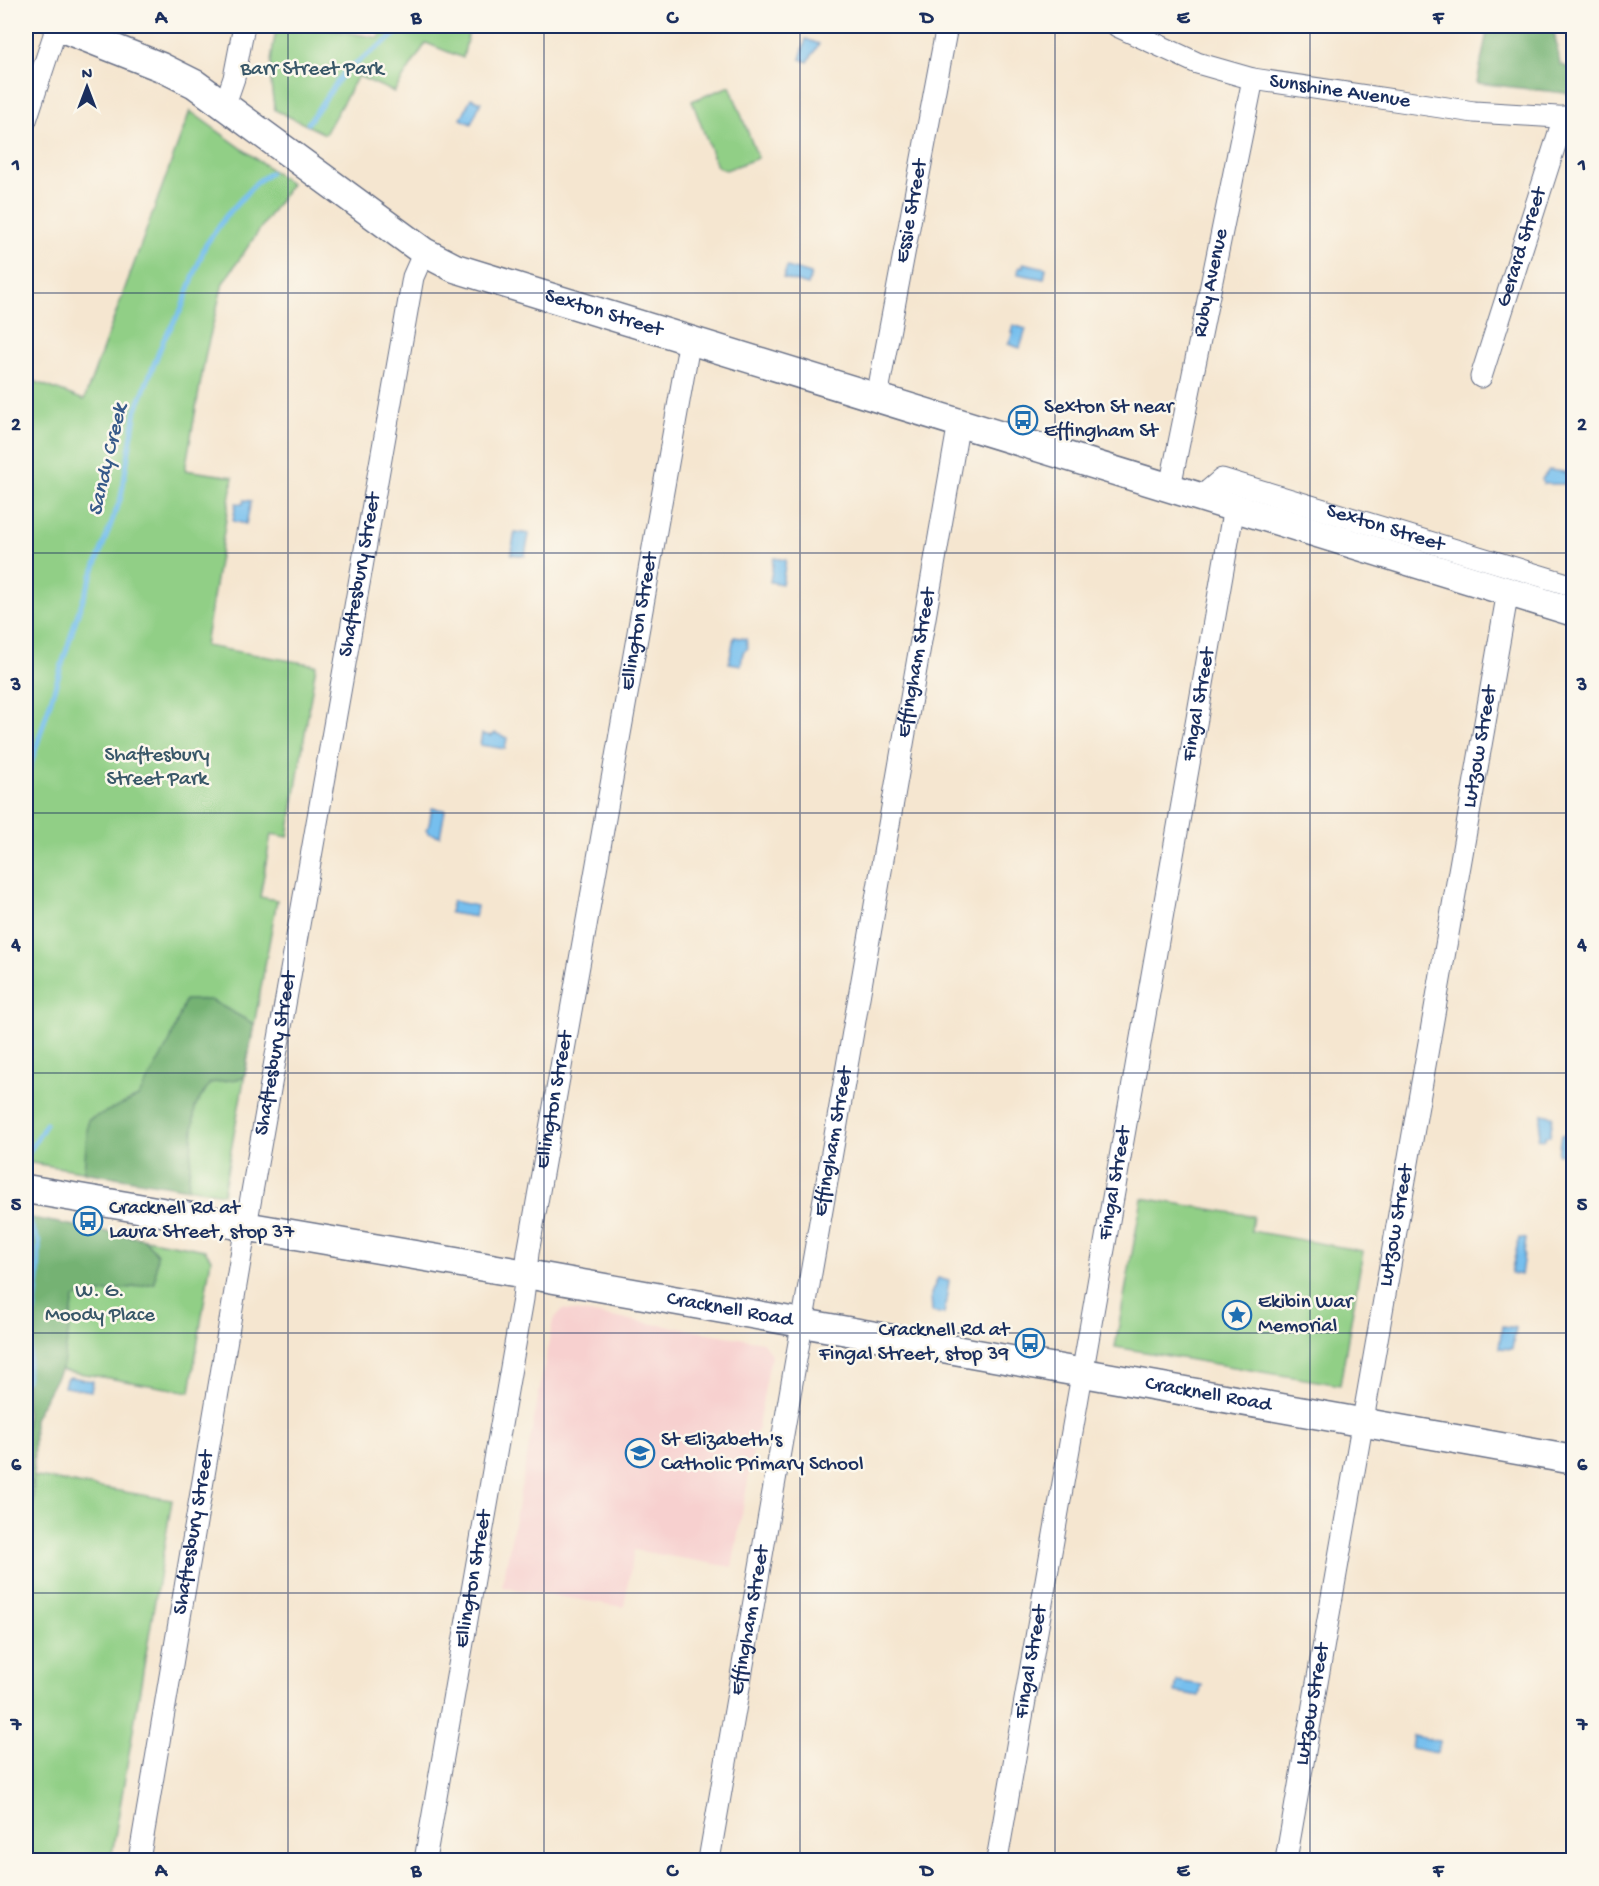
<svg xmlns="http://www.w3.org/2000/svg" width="1599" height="1886" viewBox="0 0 1599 1886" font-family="'Gochi Hand',sans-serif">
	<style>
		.built { fill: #f7d0cf }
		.green { fill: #91cf86; stroke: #567f72; stroke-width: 1.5 }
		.forest { fill: #74b273; stroke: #487068; stroke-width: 1.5 }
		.water { fill: #76bfee; stroke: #4877a6; stroke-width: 1.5 }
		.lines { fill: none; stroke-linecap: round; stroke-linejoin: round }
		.stream { stroke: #76bfee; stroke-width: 5 }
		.street-casing { stroke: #676f86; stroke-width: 23 }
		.secondary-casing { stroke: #676f86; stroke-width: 31 }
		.street { stroke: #fff; stroke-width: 21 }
		.secondary { stroke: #fff; stroke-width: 28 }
		.grid { fill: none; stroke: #1b2f5e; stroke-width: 1.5; stroke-opacity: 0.55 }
		.labels { text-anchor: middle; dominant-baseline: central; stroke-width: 5; stroke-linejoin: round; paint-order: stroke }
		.park-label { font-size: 21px; fill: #385768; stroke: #fbf7ec }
		.street-label { font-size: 21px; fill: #1b2f5e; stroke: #fbf7ec }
		.poi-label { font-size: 21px; fill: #1b2f5e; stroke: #fbf7ec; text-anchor: start }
		.water-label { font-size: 22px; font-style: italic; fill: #365a89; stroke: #fbf7ec }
		.neatline { fill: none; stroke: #1b2f5e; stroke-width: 2 }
		.grid-label { font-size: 20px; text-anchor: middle; font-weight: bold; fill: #1b2f5e }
	</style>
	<rect width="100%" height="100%" fill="#fbf7ec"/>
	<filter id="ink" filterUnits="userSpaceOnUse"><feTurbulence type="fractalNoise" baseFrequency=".0167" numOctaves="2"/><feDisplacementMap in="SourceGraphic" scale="12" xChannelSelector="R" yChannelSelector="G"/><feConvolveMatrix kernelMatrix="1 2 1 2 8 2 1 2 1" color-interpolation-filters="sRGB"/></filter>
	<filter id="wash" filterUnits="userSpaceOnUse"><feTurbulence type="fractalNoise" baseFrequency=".008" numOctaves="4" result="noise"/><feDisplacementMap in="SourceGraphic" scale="24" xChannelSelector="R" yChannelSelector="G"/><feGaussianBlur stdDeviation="1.35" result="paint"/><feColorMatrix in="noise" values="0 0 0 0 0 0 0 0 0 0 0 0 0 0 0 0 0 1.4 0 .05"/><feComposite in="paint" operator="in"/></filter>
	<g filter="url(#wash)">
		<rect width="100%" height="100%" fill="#f5e6d0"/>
		<path class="built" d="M563 1309 763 1342 771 1355 732 1567 634 1550 624 1607 502 1587 553 1320Z"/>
		<path class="green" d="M277 26H310L379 38 381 26H470L463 58 426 43 394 92 358 76 325 134 275 110C268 77 270 58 277 26Z
			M730 86 758 158 726 170 717 167 692 101Z
			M190 111 291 184 223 283 206 352 185 470 233 477 205 646 316 665 288 837 271 834 260 897 277 900 223 1194 26 1162V378L84 400Z
			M1142 1198 1253 1216 1251 1231 1363 1251 1340 1385 1115 1347Z
			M26 1217 205 1250 211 1259 190 1392 26 1364Z
			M26 1475 172 1500 111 1860H26Z"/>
		<path class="forest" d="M1488 26H1547L1554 31 1560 64 1573 70V94L1477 83Z
			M185 1000H211L254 1024 244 1078 210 1083 195 1107 188 1189 84 1172 88 1120 138 1097 170 1041Z
			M26 1217 144 1239 157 1254 155 1283 74 1298 63 1365 34 1419 33 1534 26 1538Z"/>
		<path class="water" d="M806 39 819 44 808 62 800 59Z
			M471 98 481 102 471 124 461 119Z
			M1023 263 1046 268 1044 279 1018 274 1019 267H1023Z
			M787 267 811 274 808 285 783 278Z
			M1013 325 1026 329 1020 348 1008 344 1013 333 1011 332Z
			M1549 470 1564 472 1567 475 1566 484H1543L1542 479Z
			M244 500 251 501 246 524 233 521 236 503 243 504Z
			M515 532 529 534 525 556 511 554Z
			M774 558 786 560 782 584 770 582Z
			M734 637 746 639 748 648 743 652 741 665 729 663Z
			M495 733 507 738 505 749 480 745 482 734 491 736Z
			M432 808 445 810 440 836 428 833 426 830 429 825Z
			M452 901 477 906 475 917 450 913Z
			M1542 1114 1553 1116 1550 1136H1545V1140L1538 1139Z
			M1573 1133V1142L1568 1153 1558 1154 1561 1135Z
			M1519 1238 1526 1239 1521 1275 1511 1273Z
			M938 1278 949 1281 944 1314 932 1312 931 1294Z
			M1502 1326 1516 1328 1512 1349 1499 1348Z
			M70 1377 93 1381 91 1391 64 1387 66 1379Z
			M1177 1681 1202 1685 1199 1696 1175 1692Z
			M1413 1736 1440 1741 1438 1753 1411 1748Z"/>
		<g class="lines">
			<path class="stream" d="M308 123 345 71 407 26
				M26 780 78 613 121 497 136 410 164 339 181 310 205 246 226 216 257 182 270 173
				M26 1035 31 1043
				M26 1157 46 1124
				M26 1214 39 1243 38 1278 26 1380"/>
		</g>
	</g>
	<g filter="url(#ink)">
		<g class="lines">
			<g class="street-casing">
				<g id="street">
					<path id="s1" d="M1117 26 1197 63 1253 79 1474 112 1574 118"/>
					<path d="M225 104 234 78 244 26"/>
					<path d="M26 120 57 26"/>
					<path id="s2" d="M1481 377 1564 117"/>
					<path id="s3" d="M877 397 947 26"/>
					<path id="s4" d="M1170 487 1253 79"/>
					<path id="s5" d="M1201 497 1222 479 1574 586"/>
					<path id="s6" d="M139 1860 246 1226 413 277 424 252"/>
					<path id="s7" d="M425 1860 523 1299 528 1253 690 339"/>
					<path id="s8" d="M709 1860 959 422"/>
					<path id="s9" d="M997 1860 1234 507"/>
					<path id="s10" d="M1286 1860 1508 591"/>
				</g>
			</g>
			<g class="secondary-casing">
				<g id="secondary">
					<path id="s11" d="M57 26 161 67 195 84 424 252 455 268 1574 612"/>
					<path id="s12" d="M26 1189 526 1274 1574 1460"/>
				</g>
			</g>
			<use href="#street" class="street"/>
			<use href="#secondary" class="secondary"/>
		</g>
	</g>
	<path class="grid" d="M288 26V1860M544 26V1860M800 26V1860M1055 26V1860M1310 26V1860M26 293H1574M26 553H1574M26 813H1574M26 1073H1574M26 1333H1574M26 1593H1574"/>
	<defs>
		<g id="bus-ring" transform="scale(1.5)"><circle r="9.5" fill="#fbf7ec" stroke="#1f6fb2" stroke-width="1.5"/><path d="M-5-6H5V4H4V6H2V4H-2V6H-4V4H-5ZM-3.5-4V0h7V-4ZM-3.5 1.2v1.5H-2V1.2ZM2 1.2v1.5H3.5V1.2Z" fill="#1f6fb2"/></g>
		<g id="sight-ring" transform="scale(1.5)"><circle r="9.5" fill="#fbf7ec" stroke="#1f6fb2" stroke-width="1.5"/><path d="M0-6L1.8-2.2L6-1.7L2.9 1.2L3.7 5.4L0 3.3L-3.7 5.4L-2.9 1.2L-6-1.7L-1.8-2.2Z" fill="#1f6fb2"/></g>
		<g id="school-ring" transform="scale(1.5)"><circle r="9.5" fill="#fbf7ec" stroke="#1f6fb2" stroke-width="1.5"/><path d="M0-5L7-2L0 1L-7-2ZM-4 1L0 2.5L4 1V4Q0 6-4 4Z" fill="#1f6fb2"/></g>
	</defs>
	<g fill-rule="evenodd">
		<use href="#bus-ring" x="1023" y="420"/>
		<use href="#bus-ring" x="88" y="1221"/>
		<use href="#sight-ring" x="1237" y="1315"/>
		<use href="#bus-ring" x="1030" y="1343"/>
		<use href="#school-ring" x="640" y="1453"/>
	</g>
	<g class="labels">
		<g class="park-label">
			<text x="312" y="70">Barr Street Park</text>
			<text x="157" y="756">Shaftesbury<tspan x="157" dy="24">Street Park</tspan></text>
			<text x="100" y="1292">W. G.<tspan x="100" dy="24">Moody Place</tspan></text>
		</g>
		<g class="street-label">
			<text stroke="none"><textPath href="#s1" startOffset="234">Sunshine Avenue</textPath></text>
			<text stroke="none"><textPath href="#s3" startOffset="189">Essie Street</textPath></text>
			<text stroke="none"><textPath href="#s2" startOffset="136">Gerard Street</textPath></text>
			<text stroke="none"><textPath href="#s4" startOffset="208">Ruby Avenue</textPath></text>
			<text stroke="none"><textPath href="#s11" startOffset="624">Sexton Street</textPath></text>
			<text stroke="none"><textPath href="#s5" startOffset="198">Sexton Street</textPath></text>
			<text stroke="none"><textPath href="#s6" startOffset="1304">Shaftesbury Street</textPath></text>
			<text stroke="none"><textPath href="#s7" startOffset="1257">Ellington Street</textPath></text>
			<text stroke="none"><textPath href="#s8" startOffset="1215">Effingham Street</textPath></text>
			<text stroke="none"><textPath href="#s9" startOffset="1173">Fingal Street</textPath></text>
			<text stroke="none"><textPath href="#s10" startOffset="1130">Lutzow Street</textPath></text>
			<text stroke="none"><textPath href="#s6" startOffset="818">Shaftesbury Street</textPath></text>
			<text stroke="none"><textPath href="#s7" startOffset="771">Ellington Street</textPath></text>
			<text stroke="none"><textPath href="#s8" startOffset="729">Effingham Street</textPath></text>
			<text stroke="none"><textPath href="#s9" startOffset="687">Fingal Street</textPath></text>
			<text stroke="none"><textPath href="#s10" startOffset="644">Lutzow Street</textPath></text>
			<text stroke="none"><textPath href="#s12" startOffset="714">Cracknell Road</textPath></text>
			<text stroke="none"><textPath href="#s12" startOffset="1200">Cracknell Road</textPath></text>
			<text stroke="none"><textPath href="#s6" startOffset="332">Shaftesbury Street</textPath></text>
			<text stroke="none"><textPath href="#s7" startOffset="285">Ellington Street</textPath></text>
			<text stroke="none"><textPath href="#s8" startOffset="243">Effingham Street</textPath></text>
			<text stroke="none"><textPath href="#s9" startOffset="201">Fingal Street</textPath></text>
			<text stroke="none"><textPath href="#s10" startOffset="158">Lutzow Street</textPath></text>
		</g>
		<g class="poi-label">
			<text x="1044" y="408">Sexton St near<tspan x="1044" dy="24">Effingham St</tspan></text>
			<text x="109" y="1209">Cracknell Rd at<tspan x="109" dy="24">Laura Street, stop 37</tspan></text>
			<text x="1258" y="1303">Ekibin War<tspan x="1258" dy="24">Memorial</tspan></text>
			<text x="1009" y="1331" text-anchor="end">Cracknell Rd at<tspan x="1009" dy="24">Fingal Street, stop 39</tspan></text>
			<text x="661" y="1441">St Elizabeth's<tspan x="661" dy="24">Catholic Primary School</tspan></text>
		</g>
		<g class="water-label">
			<text transform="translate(109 460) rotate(-77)">Sandy Creek</text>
		</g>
	</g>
	<rect width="1599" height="1886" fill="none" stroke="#fbf7ec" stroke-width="66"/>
	<g transform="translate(87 87)" stroke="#fbf7ec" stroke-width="4.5" paint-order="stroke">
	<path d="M0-4.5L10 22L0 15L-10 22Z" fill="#1b2f5e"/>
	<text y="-9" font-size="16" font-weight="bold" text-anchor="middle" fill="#1b2f5e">N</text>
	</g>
	<rect x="33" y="33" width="1533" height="1820" class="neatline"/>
	<g class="grid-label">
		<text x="161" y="23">A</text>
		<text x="416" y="23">B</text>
		<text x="672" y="23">C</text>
		<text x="927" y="23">D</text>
		<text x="1183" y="23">E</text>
		<text x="1438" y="23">F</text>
		<text x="16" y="170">1</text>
		<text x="1582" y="170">1</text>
		<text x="16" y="430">2</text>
		<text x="1582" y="430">2</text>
		<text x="16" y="690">3</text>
		<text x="1582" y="690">3</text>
		<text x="16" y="950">4</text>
		<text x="1582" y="950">4</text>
		<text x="16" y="1210">5</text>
		<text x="1582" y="1210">5</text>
		<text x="16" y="1470">6</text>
		<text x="1582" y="1470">6</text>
		<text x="16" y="1730">7</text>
		<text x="1582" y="1730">7</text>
		<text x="161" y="1876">A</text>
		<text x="416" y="1876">B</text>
		<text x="672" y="1876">C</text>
		<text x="927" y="1876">D</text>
		<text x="1183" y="1876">E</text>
		<text x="1438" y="1876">F</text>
	</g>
</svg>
